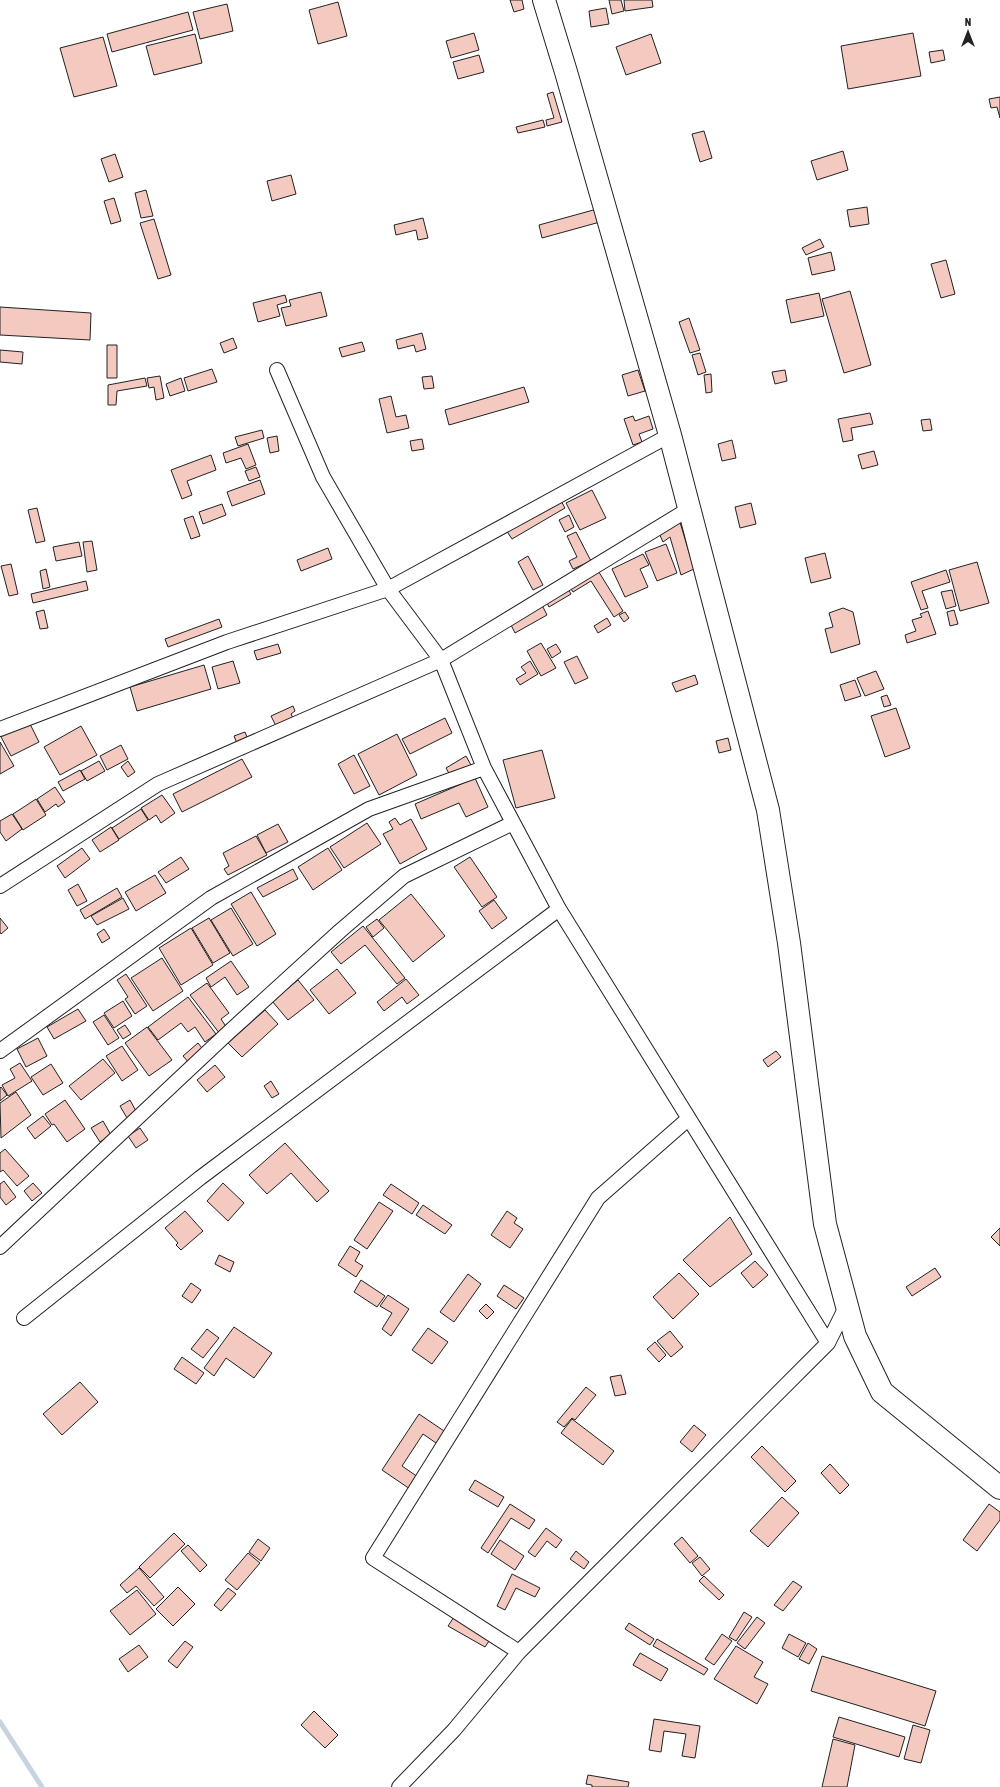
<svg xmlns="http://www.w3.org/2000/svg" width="1000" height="1787" viewBox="0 0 1000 1787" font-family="'Asap Condensed',sans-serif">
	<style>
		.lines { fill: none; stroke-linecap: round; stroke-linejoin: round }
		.stream { stroke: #c7d3dd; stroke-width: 5 }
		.building { fill: #f3c9c0; stroke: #222 }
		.minor-casing { stroke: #222; stroke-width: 16 }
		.trunk-casing { stroke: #222; stroke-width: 24 }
		.minor { stroke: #fff; stroke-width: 14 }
		.trunk { stroke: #fff; stroke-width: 22 }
	</style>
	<rect width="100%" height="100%" fill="#fff"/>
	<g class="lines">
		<path class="stream" d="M0 1722 42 1787"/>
	</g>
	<path class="building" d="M510 0H522L524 9 514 12Z
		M609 0H621L624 11 612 14Z
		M624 0H652L653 7 625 11Z
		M338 2 347 36 318 44 309 10Z
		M227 4 233 31 200 39 193 12Z
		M606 8 609 24 591 27 589 11Z
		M188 12 193 30 112 52 107 34Z
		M474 33 479 50 451 58 446 41Z
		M913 33 921 76 848 89 841 46Z
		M195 34 202 63 154 75 146 46Z
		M651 34 661 63 626 75 616 47Z
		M103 37 117 86 74 97 60 48Z
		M943 50 945 60 931 63 929 52Z
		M479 55 484 72 458 79 453 62Z
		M553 92 562 122 547 126 546 120 554 118 547 94Z
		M1000 97V118L997 107 991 108 989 99Z
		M543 120 545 127 518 133 516 127Z
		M704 131 712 158 700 162 692 134Z
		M843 151 848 170 817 180 811 161Z
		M115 154 123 177 109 182 101 159Z
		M291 175 296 194 272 201 267 181Z
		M146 190 153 216 141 218 135 193Z
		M114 198 121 221 111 224 104 201Z
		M867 207 869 224 850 227 847 210Z
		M597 209 600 222 542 238 539 225Z
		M423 218 428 238 418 240 416 230 396 235 394 225Z
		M154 219 171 275 158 279 140 223Z
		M820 239 824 247 806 255 802 248Z
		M831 252 835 270 812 275 808 258Z
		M946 260 955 294 941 298 931 264Z
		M850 291 871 365 844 373 822 299Z
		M321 292 327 316 286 326 281 308 291 306 289 300Z
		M819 293 824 316 791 323 786 300Z
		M285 295 287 302 277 305 280 316 258 322 253 303Z
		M0 307 91 313 90 340 0 335Z
		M689 318 700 350 690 353 679 322Z
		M422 333 426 349 416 352 414 345 398 349 396 340Z
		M233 338 237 348 224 353 220 343Z
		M362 342 365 351 342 357 339 348Z
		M107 345H117V378H107Z
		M0 350 23 352 22 364 0 362Z
		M700 353 706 372 698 375 692 355Z
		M212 369 217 382 188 391 184 378Z
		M638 370 645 391 628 396 622 375Z
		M785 370 787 381 775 384 772 372Z
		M711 374 712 392 706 393 704 375Z
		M160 376 164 398 156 400 154 387 149 388 147 378Z
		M432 376 434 388 424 389 422 377Z
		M145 378 147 386 117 391 116 405H108V385Z
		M181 378 185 391 170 396 166 384Z
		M524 387 529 402 449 425 445 410Z
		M391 396 396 417 406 415 409 428 387 433 379 399Z
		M870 413 873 424 851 428 853 440 843 442 838 419Z
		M633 416 635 421 649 416 653 429 639 434 642 442 633 445 624 419Z
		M930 419 932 430 923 431 921 420Z
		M262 430 264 438 238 446 235 437Z
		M277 436 279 451 270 453 267 438Z
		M422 439 424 449 412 451 410 441Z
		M732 440 736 458 722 461 718 444Z
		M248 444 256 465 246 469 241 458 226 463 223 453Z
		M874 451 878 465 862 469 858 455Z
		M211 455 216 470 187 481 192 495 182 499 171 470Z
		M256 467 260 477 249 481 245 471Z
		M260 480 265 494 232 506 227 492Z
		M592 490 606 518 580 530 566 503Z
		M560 499 565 508 512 539 506 530Z
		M751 503 756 524 740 528 735 507Z
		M222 504 226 515 203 524 199 512Z
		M37 508 45 541 36 543 28 510Z
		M569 515 574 527 565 532 559 520Z
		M193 516 200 536 191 539 184 519Z
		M679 519 694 569 681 575 670 537 663 542 658 531Z
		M576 532 591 561 573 569 569 561 577 557 567 536Z
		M92 541 97 570 87 572 83 542Z
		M79 542 82 556 56 561 53 547Z
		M666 544 677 573 657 581 645 552Z
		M328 548 332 559 301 571 297 560Z
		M825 553 831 578 811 583 805 558Z
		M643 554 649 565 640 569 648 587 625 597 612 569Z
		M528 556 543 585 533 590 518 562Z
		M977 562 989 603 960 611 949 570Z
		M11 564 18 594 9 596 1 566Z
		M46 569 50 587 43 589 40 571Z
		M597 569 623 611 614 617 591 581 573 592 569 586Z
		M946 570 950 582 922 591 928 608 921 610 911 582Z
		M86 581 88 590 33 603 31 594Z
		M567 587 571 594 549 607 545 599Z
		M952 590 956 606 946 609 941 592Z
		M541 603 547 615 515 633 509 621Z
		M843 608 853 612 860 644 831 653 825 629 833 627 829 613Z
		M44 610 48 628 40 629 36 612Z
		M954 610 958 624 950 626 947 612Z
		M928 611 936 634 907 643 905 635 916 631 912 620 922 617 920 614Z
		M625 612 629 618 624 622 619 615Z
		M607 618 611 625 598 633 594 626Z
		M219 619 222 627 168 647 165 639Z
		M541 643 556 668 541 676 527 651Z
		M278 644 281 653 257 660 254 651Z
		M556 644 561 652 552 658 547 649Z
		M577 656 588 678 575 684 564 662Z
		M233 661 240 683 218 689 212 667Z
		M530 661 538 674 520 685 516 679 526 673 521 667Z
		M204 665 211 689 137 711 130 687Z
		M876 671 884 689 865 696 857 678Z
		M695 675 698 684 676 692 672 683Z
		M855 680 861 696 845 701 840 685Z
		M887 695 891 705 884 707 881 697Z
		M293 706 295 711 291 714 294 720 277 728 271 716Z
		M896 708 910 748 885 757 871 716Z
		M445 718 452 733 410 754 402 739Z
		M28 720 39 742 11 756 0 735Z
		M81 726 97 755 60 775 44 747Z
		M245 732 249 742 238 746 234 736Z
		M397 734 417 775 379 795 358 754Z
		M728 738 731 750 719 753 716 741Z
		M0 742 14 766 0 774Z
		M121 745 128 759 107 770 100 756Z
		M542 750 555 798 516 808 503 760Z
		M354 755 370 786 354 794 338 764Z
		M466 756 471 765 451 777 446 768Z
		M242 759 252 777 182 812 173 794Z
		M99 761 105 771 87 781 81 771Z
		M128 761 135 772 128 777 121 767Z
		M80 770 85 779 63 791 58 782Z
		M475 778 488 807 466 817 459 803 421 819 415 804Z
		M55 787 65 802 58 807 56 804 45 812 37 799Z
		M162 795 175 813 161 823 156 815 149 820 141 808Z
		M36 799 46 815 23 830 13 814Z
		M141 809 148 820 119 839 112 828Z
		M12 814 22 829 6 841 0 832V821Z
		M395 818 400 825 411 819 427 849 400 864 383 834 393 829 389 822Z
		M367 823 381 844 344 868 330 847Z
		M278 824 288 842 266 853 257 835Z
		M111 827 119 840 100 852 92 840Z
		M256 836 267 855 228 875 224 869 229 866 223 853Z
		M82 848 90 859 65 878 57 866Z
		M328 848 342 870 313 890 298 867Z
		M181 857 189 869 166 883 158 872Z
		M470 857 497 897 482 907 454 867Z
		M293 869 298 879 263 897 257 888Z
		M155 875 166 893 136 911 125 892Z
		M78 884 87 901 77 906 68 890Z
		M117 888 122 897 85 919 80 910Z
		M251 892 276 934 257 946 231 904Z
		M411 894 445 936 413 962 379 920Z
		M123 898 129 909 97 925 91 916Z
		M494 900 507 918 492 929 479 911Z
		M231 908 253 944 233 956 211 920Z
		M0 918 8 928 1 934 0 932Z
		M209 918 230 953 213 963 192 928Z
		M377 919 384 928 373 937 366 927Z
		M363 926 405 978 397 984 365 945 341 964 331 952Z
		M191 928 213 965 181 985 159 948Z
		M104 929 110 938 102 943 97 934Z
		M162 958 183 991 153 1011 131 978Z
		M231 961 249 987 237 995 225 977 211 987 206 978Z
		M337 969 356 993 329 1014 310 990Z
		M126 974 147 1006 135 1014 125 999 128 997 117 980Z
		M406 979 419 995 407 1004 402 997 384 1011 377 1002Z
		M298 980 314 1000 288 1020 272 1001Z
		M207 983 229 1013 221 1019 227 1028 220 1034 190 995Z
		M188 997 216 1034 205 1042 195 1027 188 1032 181 1023 158 1040 148 1027Z
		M123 1001 132 1016 114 1028 104 1013Z
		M78 1009 86 1021 54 1039 47 1027Z
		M265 1010 278 1024 242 1057 228 1043Z
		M104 1015 119 1038 108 1045 93 1022Z
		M125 1025 131 1034 123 1039 117 1030Z
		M147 1027 172 1060 149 1076 125 1043Z
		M38 1038 47 1056 26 1067 17 1049Z
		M198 1043 205 1052 190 1064 183 1056Z
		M122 1046 138 1070 122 1081 106 1056Z
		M776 1051 781 1057 768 1067 763 1060Z
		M103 1059 115 1073 81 1100 69 1086Z
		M20 1063 32 1081 8 1096 2 1085 15 1078 10 1069Z
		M51 1064 63 1083 43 1095 31 1077Z
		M215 1065 225 1077 207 1092 197 1080Z
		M271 1081 279 1094 272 1098 264 1086Z
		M1 1087 7 1095 0 1101V1088Z
		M16 1092 31 1115 1 1138 0 1103Z
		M65 1100 85 1129 67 1142 54 1124 52 1125 45 1114Z
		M130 1100 137 1113 127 1118 120 1106Z
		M43 1116 51 1126 35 1139 27 1128Z
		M103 1121 111 1135 100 1142 91 1128Z
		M140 1128 148 1140 136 1148 128 1136Z
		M285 1143 329 1191 317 1202 291 1173 267 1194 249 1175Z
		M5 1149 29 1176 17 1186 3 1170 0 1172V1153Z
		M4 1181 16 1197 6 1205 0 1197V1184Z
		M33 1183 42 1193 32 1201 24 1191Z
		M223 1183 244 1203 228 1221 207 1201Z
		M391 1184 419 1203 412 1214 383 1195Z
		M379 1202 393 1211 367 1249 354 1240Z
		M423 1205 452 1225 445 1234 416 1215Z
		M185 1211 203 1231 181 1250 176 1245 178 1243 165 1228Z
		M507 1211 517 1218 514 1223 523 1229 510 1248 491 1235Z
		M730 1217 752 1254 710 1287 683 1260Z
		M1000 1228V1246L991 1237Z
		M350 1246 360 1252 355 1261 363 1266 356 1277 338 1265Z
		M219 1255 234 1262 230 1272 215 1264Z
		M755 1261 768 1275 753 1288 741 1273Z
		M935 1268 941 1277 912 1296 906 1287Z
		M679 1273 699 1294 673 1319 653 1297Z
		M468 1274 481 1284 454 1322 440 1312Z
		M361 1280 385 1296 377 1307 354 1292Z
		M191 1283 201 1290 192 1303 182 1296Z
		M504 1285 524 1298 516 1309 497 1296Z
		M388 1295 409 1309 391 1336 382 1329 392 1313 380 1306Z
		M486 1304 494 1312 487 1319 479 1311Z
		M234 1327 272 1353 254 1378 226 1358 214 1376 204 1368Z
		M428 1328 448 1342 432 1364 412 1350Z
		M207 1329 219 1338 203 1358 191 1349Z
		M670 1331 683 1347 671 1357 657 1341Z
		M655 1342 666 1355 659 1362 647 1349Z
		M182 1357 204 1373 196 1384 174 1369Z
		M621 1375 626 1394 615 1396 610 1377Z
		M80 1382 98 1402 62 1435 43 1414Z
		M586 1387 596 1395 575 1420 572 1418 564 1427 557 1422Z
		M419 1414 447 1433 439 1445 423 1434 402 1466 418 1477 410 1489 382 1470Z
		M572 1419 614 1451 603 1465 561 1433Z
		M694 1425 706 1435 692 1452 680 1442Z
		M762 1446 796 1481 785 1492 751 1457Z
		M830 1464 849 1485 840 1494 821 1473Z
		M475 1480 504 1497 498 1507 469 1490Z
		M782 1497 799 1513 768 1547 750 1531Z
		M510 1504 535 1520 529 1529 511 1518 488 1553 481 1548Z
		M989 1504 1000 1512V1520L977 1551 963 1540Z
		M546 1528 562 1540 556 1548 547 1541 535 1557 528 1552Z
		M174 1533 185 1544 150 1578 139 1567Z
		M682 1537 698 1556 690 1563 674 1544Z
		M258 1539 270 1548 261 1561 249 1552Z
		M500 1540 524 1556 515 1570 491 1554Z
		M188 1545 207 1565 200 1572 181 1551Z
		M576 1551 589 1562 584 1569 570 1559Z
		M248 1553 260 1563 237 1590 225 1580Z
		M700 1557 710 1569 702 1576 692 1563Z
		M139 1568 164 1597 154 1606 136 1586 127 1593 120 1585Z
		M512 1574 540 1588 535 1597 516 1588 505 1610 497 1606Z
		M704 1576 724 1595 719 1600 699 1581Z
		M793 1581 802 1587 783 1611 774 1605Z
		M178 1587 195 1604 173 1626 156 1609Z
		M228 1588 236 1594 221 1611 214 1605Z
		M137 1590 156 1614 130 1635 110 1611Z
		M744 1612 752 1617 736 1641 729 1637Z
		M454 1617 491 1638 485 1647 448 1626Z
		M757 1617 765 1623 745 1649 737 1643Z
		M629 1623 654 1639 650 1645 625 1629Z
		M722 1634 732 1641 714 1665 705 1659Z
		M789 1634 806 1643 798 1657 782 1648Z
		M657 1639 708 1669 704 1675 653 1646Z
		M185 1641 193 1647 177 1668 168 1661Z
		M808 1643 817 1649 809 1664 799 1659Z
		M139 1645 148 1657 128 1672 119 1659Z
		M736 1646 763 1662 754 1677 768 1684 757 1704 714 1679Z
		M640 1653 668 1669 661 1681 633 1665Z
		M822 1656 936 1691 925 1726 811 1691Z
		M314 1711 338 1735 325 1748 301 1725Z
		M839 1717 905 1737 899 1757 833 1737Z
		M654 1719 700 1726 695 1758 682 1756 686 1734 664 1731 661 1752 649 1750Z
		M913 1725 930 1730 921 1763 904 1759Z
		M833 1739 855 1745 847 1787H822Z
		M588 1775 629 1782 628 1787H592V1785L586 1784Z"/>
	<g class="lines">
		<g class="minor-casing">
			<path id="minor" d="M277 370 323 477 388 589 441 660 484 768 559 909 828 1343
				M0 729 227 642 388 589 670 435
				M0 886 158 784 441 660 689 509
				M0 1051 211 898 369 809 484 768
				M0 1247 229 1032 340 931 404 876 513 823
				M24 1318 200 1178 559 909
				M519 1652 373 1558 598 1198 688 1119
				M399 1787 454 1730 519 1652 828 1343 847 1305"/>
		</g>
		<g class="trunk-casing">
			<path id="trunk" d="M544 0 566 72 670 435 768 810 789 943 825 1224 855 1336 882 1392 1000 1488"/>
		</g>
		<use href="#minor" class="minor"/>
		<use href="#trunk" class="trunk"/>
	</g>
	<g transform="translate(968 32)" stroke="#ffffff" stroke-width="3" paint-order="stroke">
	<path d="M0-3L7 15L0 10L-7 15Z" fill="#222222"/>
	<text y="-6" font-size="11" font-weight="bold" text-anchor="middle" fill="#222222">N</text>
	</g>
</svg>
